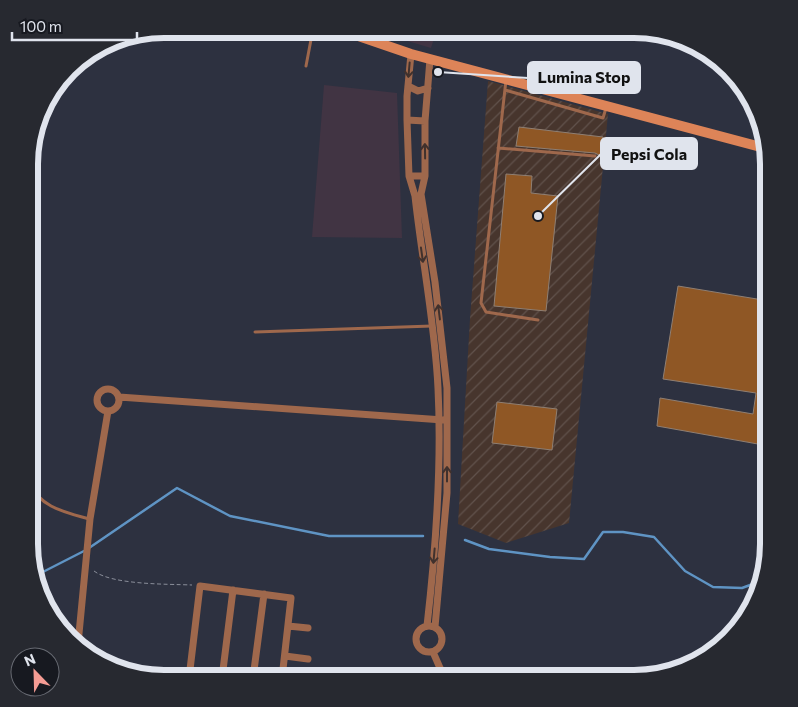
<svg xmlns="http://www.w3.org/2000/svg" width="798" height="707" viewBox="0 0 798 707" font-family="Commissioner,sans-serif">
	<style>
		.commercial { fill: #413443 }
		.industrial { fill: url(#industrial-furrows) }
		.lines { fill: none; stroke-linecap: round; stroke-linejoin: round }
		.stream { stroke: #5f94c4; stroke-width: 2.5 }
		.building { fill: #8f5725; stroke: #8f7f73 }
		.path { stroke: #8a8e9a; stroke-width: 1; stroke-dasharray: 4 2.5; stroke-linecap: butt }
		.lane { stroke: #9f684c; stroke-width: 3 }
		.street { stroke: #9f684c; stroke-width: 7 }
		.secondary { stroke: #dd8458; stroke-width: 10 }
		.oneway { stroke: #40312d }
		.rim { fill: none; stroke: #e0e4ed; stroke-width: 6 }
		.leader { fill: none; stroke: #e0e4ed; stroke-width: 2 }
		.callout-dot { fill: #e0e4ed; stroke: #171920; stroke-width: 2 }
		.callout { fill: #e0e4ed; stroke: #e0e4ed; stroke-width: 2 }
		.callout-label { font-size: 16px; text-anchor: middle; font-weight: bold; fill: #111 }
	</style>
	<defs>
		<pattern id="industrial-furrows" width="10" height="10" patternUnits="userSpaceOnUse" patternTransform="scale(1.25)"><rect width="10" height="10" fill="#47352d"/><path d="M-1 1l2-2M0 10L10 0M9 11l2-2" fill="none" stroke="#61524c"/></pattern>
	</defs>
	<rect width="100%" height="100%" fill="#2d3140"/>
	<path class="commercial" d="M377 29H437L431 48 377 32Z
		M324 85 397 93 402 238 312 237Z"/>
	<path class="industrial" d="M488 81 608 114 569 523 506 543 458 524 470 319Z"/>
	<g class="lines">
		<path class="stream" d="M465 540 489 549 550 557 584 559 603 532H623L654 537 685 571 713 587 742 588 761 581
			M89 548 177 488 230 516 329 536H423
			M35 576 84 551"/>
	</g>
	<path class="building" d="M519 127 603 137 601 156 595 153 516 146Z
		M506 174 532 176 531 193 558 196 546 311 494 306Z
		M678 286 769 301V446L657 426 660 398 753 414 756 393 663 379Z
		M497 402 557 409 552 450 492 443Z"/>
	<g class="lines">
		<path class="path" d="M94 571C112 585 168 584 192 585"/>
		<path class="lane" d="M306 66 313 29
			M506 80 481 303 486 312 538 320
			M505 90 603 118 606 108
			M498 148 595 156
			M255 332 432 326
			M29 483C41 508 65 512 89 519"/>
		<path class="street" d="M411 54 407 96V120L409 176 415 196C422 260 435 324 438 388 442 468 436 547 427 626
			M430 59 425 121V176L421 194 435 282 447 388V493L435 627
			M408 86 418 91 428 88
			M407 120 425 121
			M409 176H425
			M97 400a11 11 0 1 1 22 0a11 11 0 1 1-22 0Z
			M119 397 443 420
			M416 639a13 13 0 1 1 26 0a13 13 0 1 1-26 0Z
			M288 626 308 628
			M78 644 90 519 108 411
			M433 652 440 668 449 678
			M285 656 308 659
			M189 678 200 586 291 598 282 678
			M222 678 233 590
			M253 678 264 594"/>
		<path class="secondary" d="M338 29 411 54 768 149"/>
	</g>
	<defs><path id="oneway-shaft" d="M-6 0H5M1.5-3L5.5 0L1.5 3" fill="none" stroke-width="1.6" stroke-linecap="round" stroke-linejoin="round" transform="scale(1.25)"/></defs>
	<g class="oneway">
		<use href="#oneway-shaft" transform="translate(409 70) rotate(95)"/>
		<use href="#oneway-shaft" transform="translate(425 151) rotate(-91)"/>
		<use href="#oneway-shaft" transform="translate(422 255) rotate(82)"/>
		<use href="#oneway-shaft" transform="translate(439 312) rotate(-97)"/>
		<use href="#oneway-shaft" transform="translate(447 474) rotate(-90)"/>
		<use href="#oneway-shaft" transform="translate(434 556) rotate(95)"/>
	</g>
	<path d="M0 0H798V707H0ZM164 38H634A126 126 0 0 1 760 164V544A126 126 0 0 1 634 670H164A126 126 0 0 1 38 544V164A126 126 0 0 1 164 38Z" fill="#272930" fill-rule="evenodd"/>
	<path class="rim" d="M164 38H634A126 126 0 0 1 760 164V544A126 126 0 0 1 634 670H164A126 126 0 0 1 38 544V164A126 126 0 0 1 164 38Z"/>
	<path class="leader" d="M438 72L528 78M538 216L601 154"/>
	<g class="callout-dot">
		<circle cx="438" cy="72" r="5"/>
		<circle cx="538" cy="216" r="5"/>
	</g>
	<g class="callout">
		<rect x="528" y="62" width="112" height="31" rx="5"/>
		<rect x="601" y="138" width="96" height="31" rx="5"/>
	</g>
	<g class="callout-label">
		<text x="584" y="83">Lumina Stop</text>
		<text x="649" y="160">Pepsi Cola</text>
	</g>
	<g transform="translate(35 672) rotate(337)"><circle r="24" fill="#171920" stroke="#676a72"/>
	<path d="M0-4L9 19L0 12L-9 19Z" fill="#f59c94"/>
	<text y="-8" font-size="14" font-weight="bold" text-anchor="middle" fill="#e0e4ed">N</text>
	</g>
	<path d="M12 32v8h125v-8" fill="none" stroke="#e0e4ed" stroke-width="2.5"/>
	<text x="20" y="32" font-size="15" fill="#e0e4ed" stroke="#171920" stroke-width="4" paint-order="stroke">100 m</text>
</svg>
